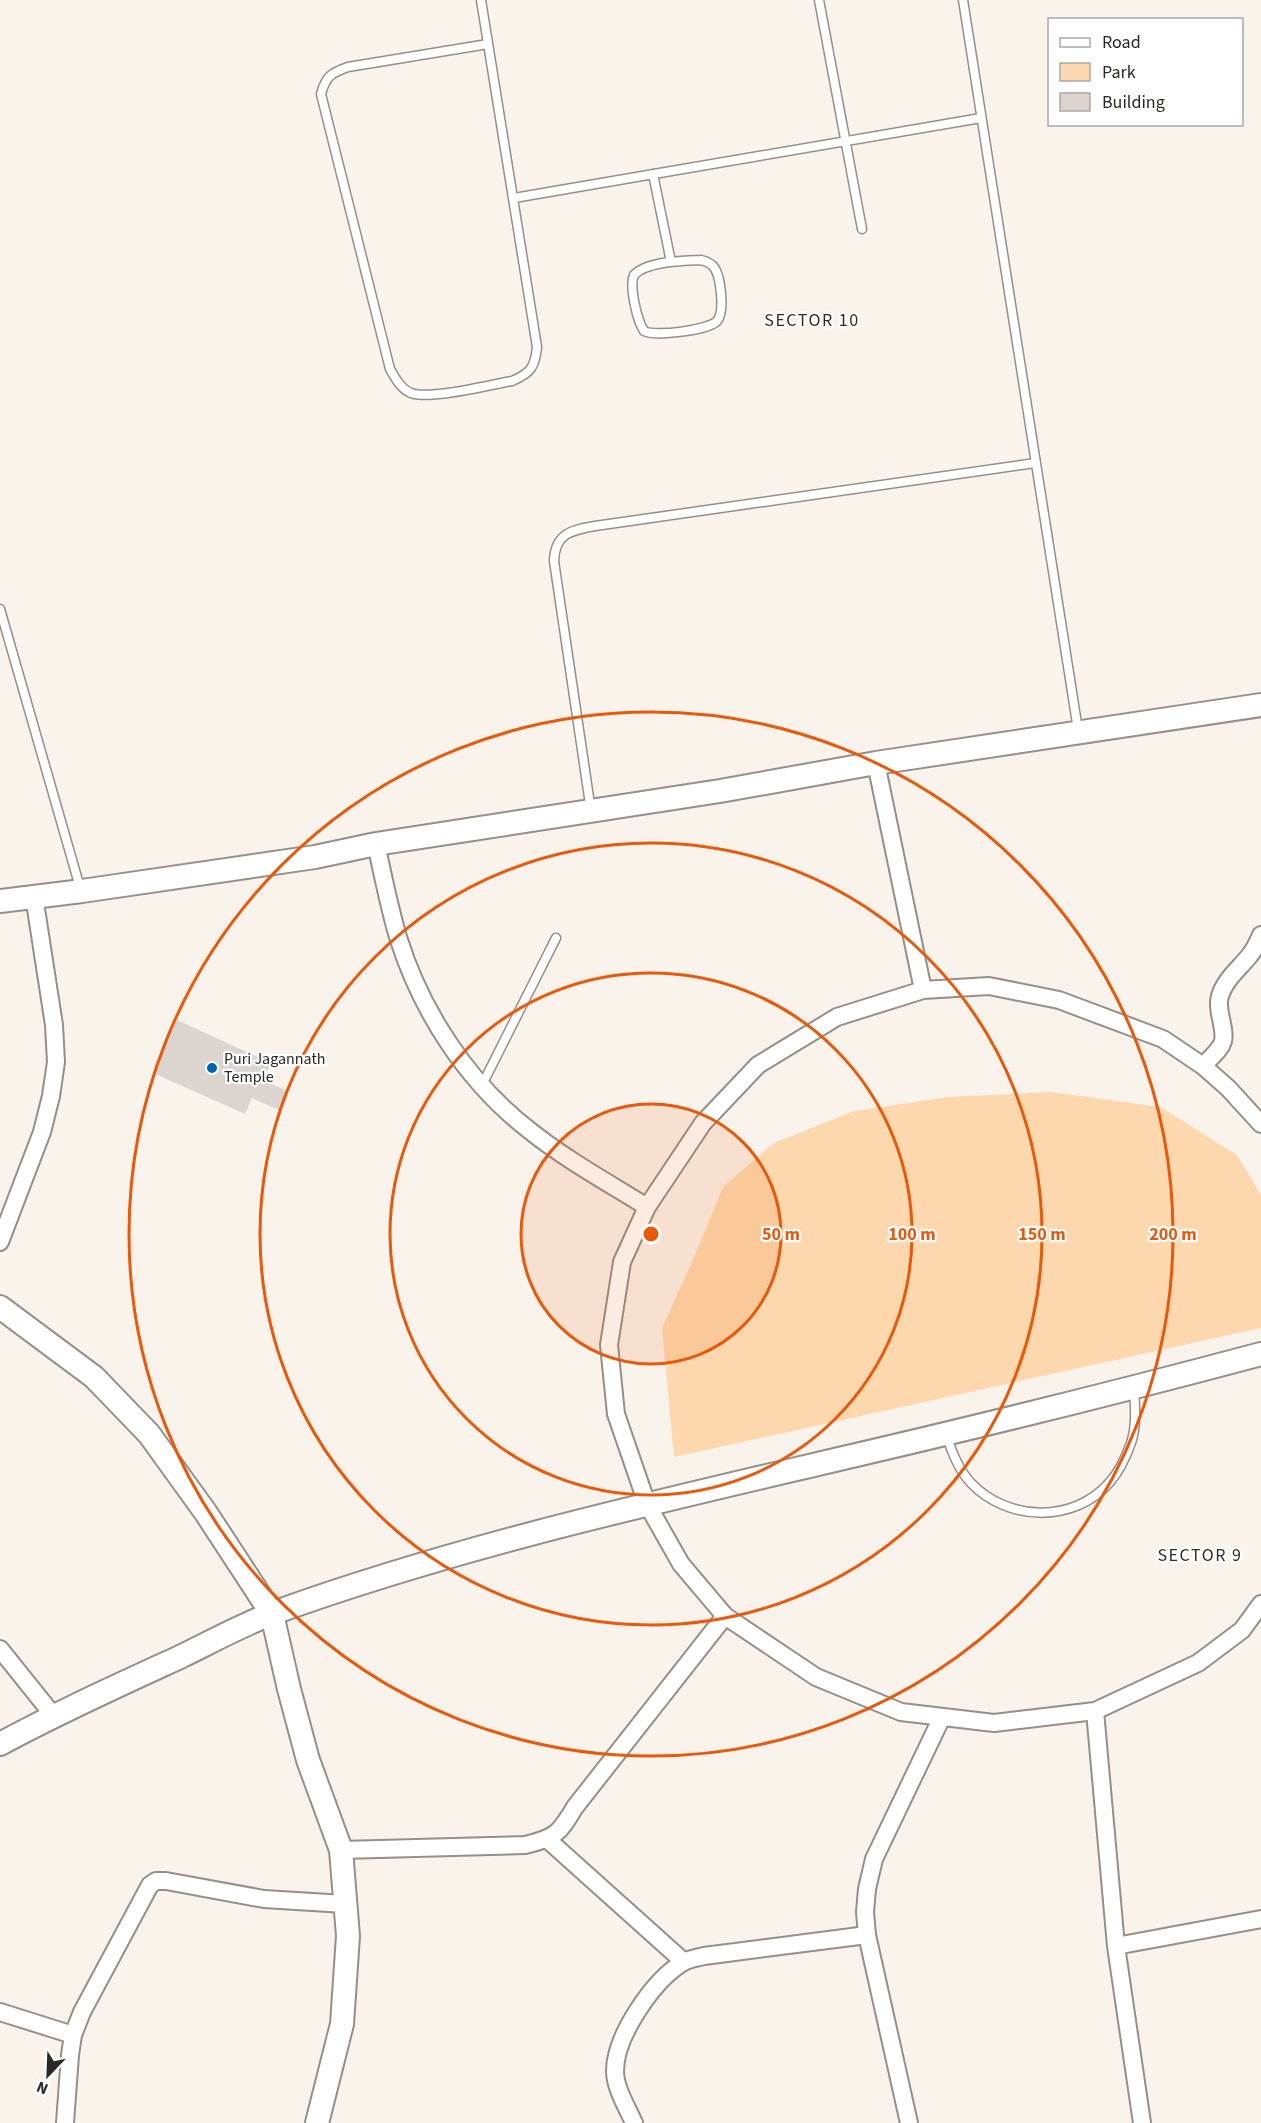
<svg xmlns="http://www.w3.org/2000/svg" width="1261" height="2123" viewBox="0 0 1261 2123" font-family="'Source Sans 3',sans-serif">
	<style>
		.green { fill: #fdd8ae }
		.building { fill: #dcd5cf }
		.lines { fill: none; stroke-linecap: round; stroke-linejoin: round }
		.lane-casing { stroke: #948f88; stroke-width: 11 }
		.street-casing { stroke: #948f88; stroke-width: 20 }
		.secondary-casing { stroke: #948f88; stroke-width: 26 }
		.lane { stroke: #fff; stroke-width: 8 }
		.street { stroke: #fff; stroke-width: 16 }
		.secondary { stroke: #fff; stroke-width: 22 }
		.ring { fill: none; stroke: #e8590c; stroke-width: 3 }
		.poi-dot { fill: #0063af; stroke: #fff; stroke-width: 2 }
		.labels { text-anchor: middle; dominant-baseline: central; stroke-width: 4.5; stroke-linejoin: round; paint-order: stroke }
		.poi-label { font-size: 16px; fill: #2a2825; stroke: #fff; text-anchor: start }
		.neighbourhood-label { font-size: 18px; letter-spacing: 1.5px; fill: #302c26; stroke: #fff }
		.centre { fill: #e8590c; stroke: #fff; stroke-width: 3 }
		.ring-label { font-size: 18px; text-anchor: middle; font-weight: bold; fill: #e8590c; stroke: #fff; stroke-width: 4.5; stroke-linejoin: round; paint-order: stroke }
	</style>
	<rect width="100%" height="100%" fill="#faf3ec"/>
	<path class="green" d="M1052 1092 1160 1107 1237 1155 1261 1195V1328L674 1457 662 1328 696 1253 723 1187 774 1143 854 1111 948 1097Z"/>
	<path class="building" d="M177 1020 271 1063 263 1080 287 1091 279 1110 252 1098 245 1114 153 1073Z"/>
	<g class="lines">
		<g class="lane-casing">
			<path id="lane" d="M481 0 537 347C535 367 531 373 512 381 489 385 431 400 411 393 401 389 395 378 390 369L321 94C326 76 331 73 348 67L488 44
				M819 0 862 229
				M963 0 1078 730
				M653 174 671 262
				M514 198 981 118
				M701 260C705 261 710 263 713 266 721 275 725 312 717 321 709 330 655 337 644 331 637 320 629 287 634 275 647 261 683 261 701 260Z
				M0 609 81 891
				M591 811 554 561C555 533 572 530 595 526L1035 463
				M482 1085 556 938
				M946 1434C952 1452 958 1469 971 1483 1007 1521 1073 1524 1109 1483 1119 1472 1126 1457 1131 1443 1137 1425 1135 1407 1134 1388"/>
		</g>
		<g class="street-casing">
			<path id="street" d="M876 763 923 990
				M376 844C383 875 389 907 398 937 421 1011 467 1082 529 1130 565 1159 607 1182 647 1207
				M1203 1066C1225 1043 1227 1045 1220 1014 1219 1008 1218 1002 1220 996 1225 979 1240 968 1250 955 1255 949 1258 942 1261 935
				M1261 1124 1228 1088 1203 1066 1163 1039 1059 1000 989 986 923 990 837 1017 758 1065 703 1123 647 1207 622 1262 609 1345 616 1414 647 1504 681 1564 725 1616 816 1677 901 1712 994 1723 1095 1711 1198 1663 1242 1630 1261 1604
				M0 1242 42 1132 51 1096 56 1062 54 1025 34 896
				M0 1649 53 1715
				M1095 1711 1116 1946 1142 2123
				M548 1840 684 1962
				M341 1850 525 1845C555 1838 559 1834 575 1807L725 1616
				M1116 1946 1261 1919
				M0 2012 73 2035
				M65 2123 70 2055 73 2035 82 2012 150 1885 156 1881H166L264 1899 345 1904
				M634 2123C627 2107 615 2088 615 2071 615 2036 653 1981 682 1963 688 1959 697 1958 704 1956L867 1935
				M909 2123 867 1935 865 1912 867 1889 874 1859 942 1717"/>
		</g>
		<g class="secondary-casing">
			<path id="secondary" d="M0 901 82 891 315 857 376 844 720 791 876 763 1261 705
				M0 1307 94 1377 149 1434 206 1513 272 1614 289 1689 308 1760 341 1850 348 1936 342 2024 317 2123
				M0 1744C59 1712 119 1685 180 1657 211 1642 243 1624 276 1612 454 1548 639 1506 822 1463 969 1429 1115 1393 1261 1354"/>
		</g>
		<use href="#lane" class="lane"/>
		<use href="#street" class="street"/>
		<use href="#secondary" class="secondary"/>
	</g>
	<circle cx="651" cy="1234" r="130" fill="#e8590c" fill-opacity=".12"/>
	<g class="ring">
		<circle cx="651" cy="1234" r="130"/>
		<circle cx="651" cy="1234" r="261"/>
		<circle cx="651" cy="1234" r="391"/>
		<circle cx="651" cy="1234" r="522"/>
	</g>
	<circle class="poi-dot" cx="212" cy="1068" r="6"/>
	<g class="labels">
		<g class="poi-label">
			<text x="224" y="1059">Puri Jagannath<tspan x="224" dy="18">Temple</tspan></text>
		</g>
		<g class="neighbourhood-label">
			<text x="812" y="320">SECTOR 10</text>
			<text x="1200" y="1555">SECTOR 9</text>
		</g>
	</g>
	<circle cx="651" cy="1234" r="9" class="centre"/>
	<g class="ring-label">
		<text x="781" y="1240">50 m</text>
		<text x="912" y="1240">100 m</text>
		<text x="1042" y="1240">150 m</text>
		<text x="1173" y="1240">200 m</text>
	</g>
	<rect x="1048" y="18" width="195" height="108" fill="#ffffff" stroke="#aaa9a8" stroke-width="1.5"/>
	<rect x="1060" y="38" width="30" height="9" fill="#ffffff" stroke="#aaa9a8" stroke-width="1.5"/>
	<text x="1102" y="48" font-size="18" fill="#2a2825">Road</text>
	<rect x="1060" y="63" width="30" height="18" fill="#fdd8ae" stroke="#aaa9a8" stroke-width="1.5"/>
	<text x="1102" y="78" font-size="18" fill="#2a2825">Park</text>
	<rect x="1060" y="93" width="30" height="18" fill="#dcd5cf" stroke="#aaa9a8" stroke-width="1.5"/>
	<text x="1102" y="108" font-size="18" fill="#2a2825">Building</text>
	<g transform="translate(48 2075) rotate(203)" stroke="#ffffff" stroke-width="4.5" paint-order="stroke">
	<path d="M0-4.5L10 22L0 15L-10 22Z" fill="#2a2825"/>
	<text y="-9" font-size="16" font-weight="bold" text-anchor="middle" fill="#2a2825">N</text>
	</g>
</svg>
